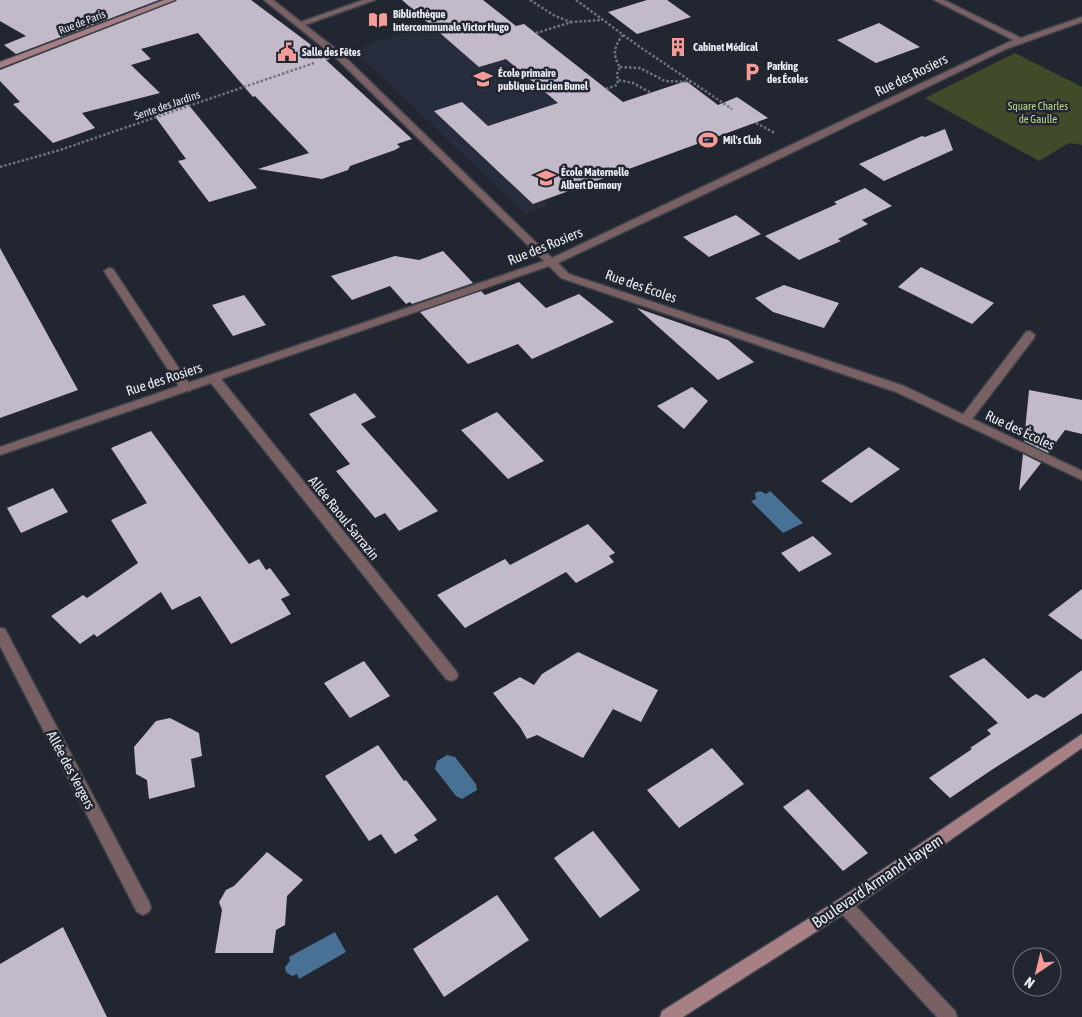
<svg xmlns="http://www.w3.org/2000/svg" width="1082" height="1017" viewBox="0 0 1082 1017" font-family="'Asap Condensed',sans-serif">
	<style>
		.built { fill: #282d3e }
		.green { fill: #424b29 }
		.water { fill: #497195 }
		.building { fill: #c2bac8 }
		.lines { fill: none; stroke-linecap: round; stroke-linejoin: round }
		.lane-casing { stroke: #3e424b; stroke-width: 3 }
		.street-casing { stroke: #3e424b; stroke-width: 3 }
		.secondary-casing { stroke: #3e424b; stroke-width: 3 }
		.path { stroke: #70737c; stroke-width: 2.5; stroke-dasharray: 2.5 2; stroke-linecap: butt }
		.lane { fill: #786063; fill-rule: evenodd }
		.street { fill: #786063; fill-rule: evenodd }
		.secondary { fill: #a78085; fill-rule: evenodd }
		.labels { text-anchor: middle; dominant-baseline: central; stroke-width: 5; stroke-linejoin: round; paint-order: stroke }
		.far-poi-label { font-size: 11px; font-weight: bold; fill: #e9ecf3; stroke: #222630; text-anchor: start }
		.far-street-label { font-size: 11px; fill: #e9ecf3; stroke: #222630 }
		.far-park-label { font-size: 11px; fill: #c1d78b; stroke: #222630 }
		.street-label { font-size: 14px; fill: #e9ecf3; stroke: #222630 }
		.near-street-label { font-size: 16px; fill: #e9ecf3; stroke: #222630 }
	</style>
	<rect width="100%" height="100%" fill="#222630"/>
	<path class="built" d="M486 2 516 26 524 24 547 42 540 44 673 153 544 200 549 205 525 214 372 67 349 52Z"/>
	<path class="green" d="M1015 53 1082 87V145L1069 143 1039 161 925 98Z"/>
	<path class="water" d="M760 491 766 494 770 491 803 523 783 533 751 501 756 499 755 493Z
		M447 755 455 757 476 784 477 790 462 799 456 796 435 769 437 761Z
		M335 932 346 952 299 979 297 974 292 976 286 972 285 967 290 961 289 957Z"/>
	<path class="building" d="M0 0H159L16 54 4 45 26 36 0 21Z
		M177 0H251L330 59 326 60 412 139 397 144 400 147 395 150 350 166 348 170 322 179 258 169 309 153 255 96 253 97 198 33 141 49 151 59 131 65 160 93 82 113 95 128 53 143 13 104 20 102 0 81V70Z
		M402 0H483L516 26 524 24 623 102 686 81 718 105 737 97 768 118 533 204 434 111 462 102 488 126 558 103 506 59 479 67Z
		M647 0H667L691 17 637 34 608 12Z
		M879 23 920 47 876 63 837 40Z
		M187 103 257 188 209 202 178 161 186 159 154 115Z
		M945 129 953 150 884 181 859 164 922 136 925 137Z
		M865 188 892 206 862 220 868 224 838 239 841 241 799 260 765 236 837 204 834 202Z
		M736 215 761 234 709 257 683 237Z
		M0 248 78 390 0 418Z
		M443 251 473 283 412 304 410 302 406 304 390 286 352 300 331 276 395 256 419 260Z
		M921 267 994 303 972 324 898 287Z
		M519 282 546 308 579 294 614 322 532 359 518 344 468 364 420 312 481 291 485 295Z
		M784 285 839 303 824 328 773 312 755 298Z
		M244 295 266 325 233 336 212 305Z
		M637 308 728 340 754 362 718 380Z
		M692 387 708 401 684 429 657 406Z
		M1029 390 1082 400V434L1065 430 1048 453 1024 441Z
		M355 393 376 417 361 424 438 511 399 531 385 513 375 518 336 471 350 464 309 414Z
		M497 412 544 461 508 479 461 430Z
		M151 431 249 564 259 559 266 570 270 568 290 595 281 599 291 614 231 644 200 596 172 610 161 592 97 637 94 634 80 644 51 616 83 595 87 598 138 563 111 520 147 503 111 448Z
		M869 447 900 469 851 503 821 481Z
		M1023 454 1041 463 1019 491Z
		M53 488 68 512 21 533 7 508Z
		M588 524 615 553 609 556 614 562 576 583 566 572 465 628 437 595 505 559 510 565Z
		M813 536 832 554 799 572 781 553Z
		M1082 589V640L1048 615Z
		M578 652 658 690 641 722 613 709 583 758 537 735 527 739 520 727 493 693 520 677 534 685 542 674Z
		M984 658 1028 699 1036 694 1044 698 1082 670V713L993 769 950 798 929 778 972 749 970 748 991 734 987 730 998 723 949 676Z
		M364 661 390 696 350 718 324 683Z
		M170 718 199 733 202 756 191 759 195 787 149 799 147 780 136 774 134 747 156 721Z
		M378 745 404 781 406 780 437 820 414 835 418 840 395 854 381 834 369 841 325 776Z
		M712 748 744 784 679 828 647 790Z
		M808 789 868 853 843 871 783 807Z
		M593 831 640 890 600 918 554 858Z
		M267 852 303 880 287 896 285 925 276 930 273 953H215L222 910 219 902 226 890 234 886Z
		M497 895 529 940 444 997 413 949Z
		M63 927 107 1017H0V964Z"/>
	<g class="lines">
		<g class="lane-casing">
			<path id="lane" d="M363 0H375L302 26 295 24Z
				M109 268 113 269 190 385 192 388 190 391H182L104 271Z
				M1030 331 1035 335 1034 338 969 423H961L959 420 961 417 1026 332Z"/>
		</g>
		<g class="street-casing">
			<path id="street" d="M264 0H273L341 53 552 258 1013 40 934 0H944L1021 38 1082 17V22L1006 49 781 158 558 263 569 274 904 386 1082 471V480L896 392 561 278 549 266 221 379 456 671 458 675 456 679 451 681 446 679 211 383 0 455V447L544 261 335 57Z
				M0 628 5 629 149 902 151 907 149 912 143 915 137 912 0 646Z
				M844 897 850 900 955 1011 957 1017H937L838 910 836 905 838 900Z"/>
		</g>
		<g class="secondary-casing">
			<path id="secondary" d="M164 0H175L0 68V62Z
				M1082 734V748L850 910 683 1017H660L662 1011 838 900Z"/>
		</g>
		<path class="path" d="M530 0 555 16 571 22
			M576 0 637 45 732 109
			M536 33 572 22 602 20
			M623 35C614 46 612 55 620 67L617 74 618 80 633 83 651 93
			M620 67 640 68 665 81 693 82
			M606 89 617 85 618 80
			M756 123 775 133
			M0 167 60 150 314 63"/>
		<use href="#lane" class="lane"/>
		<use href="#street" class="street"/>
		<use href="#secondary" class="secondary"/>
	</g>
	<defs>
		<g id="library-bare" transform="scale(1.5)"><path d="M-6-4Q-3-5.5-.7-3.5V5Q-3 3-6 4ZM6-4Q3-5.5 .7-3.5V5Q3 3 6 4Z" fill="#f59b98" stroke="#222630" stroke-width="2.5" paint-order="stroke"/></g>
		<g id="building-bare" transform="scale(1.5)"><path d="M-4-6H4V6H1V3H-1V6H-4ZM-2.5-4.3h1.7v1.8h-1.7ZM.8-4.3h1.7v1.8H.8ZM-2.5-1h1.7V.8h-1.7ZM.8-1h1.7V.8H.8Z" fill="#f59b98" stroke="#222630" stroke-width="2.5" paint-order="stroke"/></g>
		<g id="civic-bare" transform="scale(1.5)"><path d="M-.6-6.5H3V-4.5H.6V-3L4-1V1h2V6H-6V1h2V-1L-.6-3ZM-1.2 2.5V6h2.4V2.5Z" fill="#f59b98" stroke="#222630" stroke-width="2.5" paint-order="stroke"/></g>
		<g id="parking-bare" transform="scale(1.5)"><path d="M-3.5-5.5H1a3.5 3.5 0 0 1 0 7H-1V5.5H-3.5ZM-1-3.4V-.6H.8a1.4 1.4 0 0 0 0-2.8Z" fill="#f59b98" stroke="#222630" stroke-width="2.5" paint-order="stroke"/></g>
		<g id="school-bare" transform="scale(1.5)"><path d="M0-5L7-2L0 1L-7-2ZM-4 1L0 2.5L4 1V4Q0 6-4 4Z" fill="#f59b98" stroke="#222630" stroke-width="2.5" paint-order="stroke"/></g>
		<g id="stadium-bare" transform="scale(1.5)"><path d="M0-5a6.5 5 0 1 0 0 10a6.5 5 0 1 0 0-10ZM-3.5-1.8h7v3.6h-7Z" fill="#f59b98" stroke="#222630" stroke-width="2.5" paint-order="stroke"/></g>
	</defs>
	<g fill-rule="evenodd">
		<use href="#library-bare" x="378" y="20"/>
		<use href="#building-bare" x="678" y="47"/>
		<use href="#civic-bare" x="287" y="52"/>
		<use href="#parking-bare" x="752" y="72"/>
		<use href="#school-bare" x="483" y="79"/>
		<use href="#stadium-bare" x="708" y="140"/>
		<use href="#school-bare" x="546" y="178"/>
	</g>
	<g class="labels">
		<g class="far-poi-label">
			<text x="393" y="14">Bibliothèque<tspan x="393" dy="13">Intercommunale Victor Hugo</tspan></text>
			<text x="693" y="47">Cabinet Médical</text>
			<text x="302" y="52">Salle des Fêtes</text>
			<text x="767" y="66">Parking<tspan x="767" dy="13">des Écoles</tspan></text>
			<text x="498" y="73">École primaire<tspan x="498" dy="13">publique Lucien Bunel</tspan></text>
			<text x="723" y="140">Mil's Club</text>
			<text x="561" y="172">École Maternelle<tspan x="561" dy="13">Albert Demouy</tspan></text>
		</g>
		<g class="far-street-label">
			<text transform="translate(82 22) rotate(-21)">Rue de Paris</text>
			<text transform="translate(167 105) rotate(-19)">Sente des Jardins</text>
		</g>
		<g class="far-park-label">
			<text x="1038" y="106">Square Charles<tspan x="1038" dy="13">de Gaulle</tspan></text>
		</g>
		<g class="street-label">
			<text transform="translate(911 75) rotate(-26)">Rue des Rosiers</text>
			<text transform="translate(545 246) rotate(-22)">Rue des Rosiers</text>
			<text transform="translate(641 286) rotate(19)">Rue des Écoles</text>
			<text transform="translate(164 379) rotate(-18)">Rue des Rosiers</text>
			<text transform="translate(1020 430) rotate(25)">Rue des Écoles</text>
			<text transform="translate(344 518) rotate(51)">Allée Raoul Sarrazin</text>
			<text transform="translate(71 770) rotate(62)">Allée des Vergers</text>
		</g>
		<g class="near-street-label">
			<text transform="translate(877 881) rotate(-34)">Boulevard Armand Hayem</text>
		</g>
	</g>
	<g transform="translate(1037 972) rotate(215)"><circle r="24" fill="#222630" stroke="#72757e"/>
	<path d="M0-4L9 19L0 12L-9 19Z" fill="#f59b98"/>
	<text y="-8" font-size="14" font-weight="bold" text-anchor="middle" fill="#e9ecf3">N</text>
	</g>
</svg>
